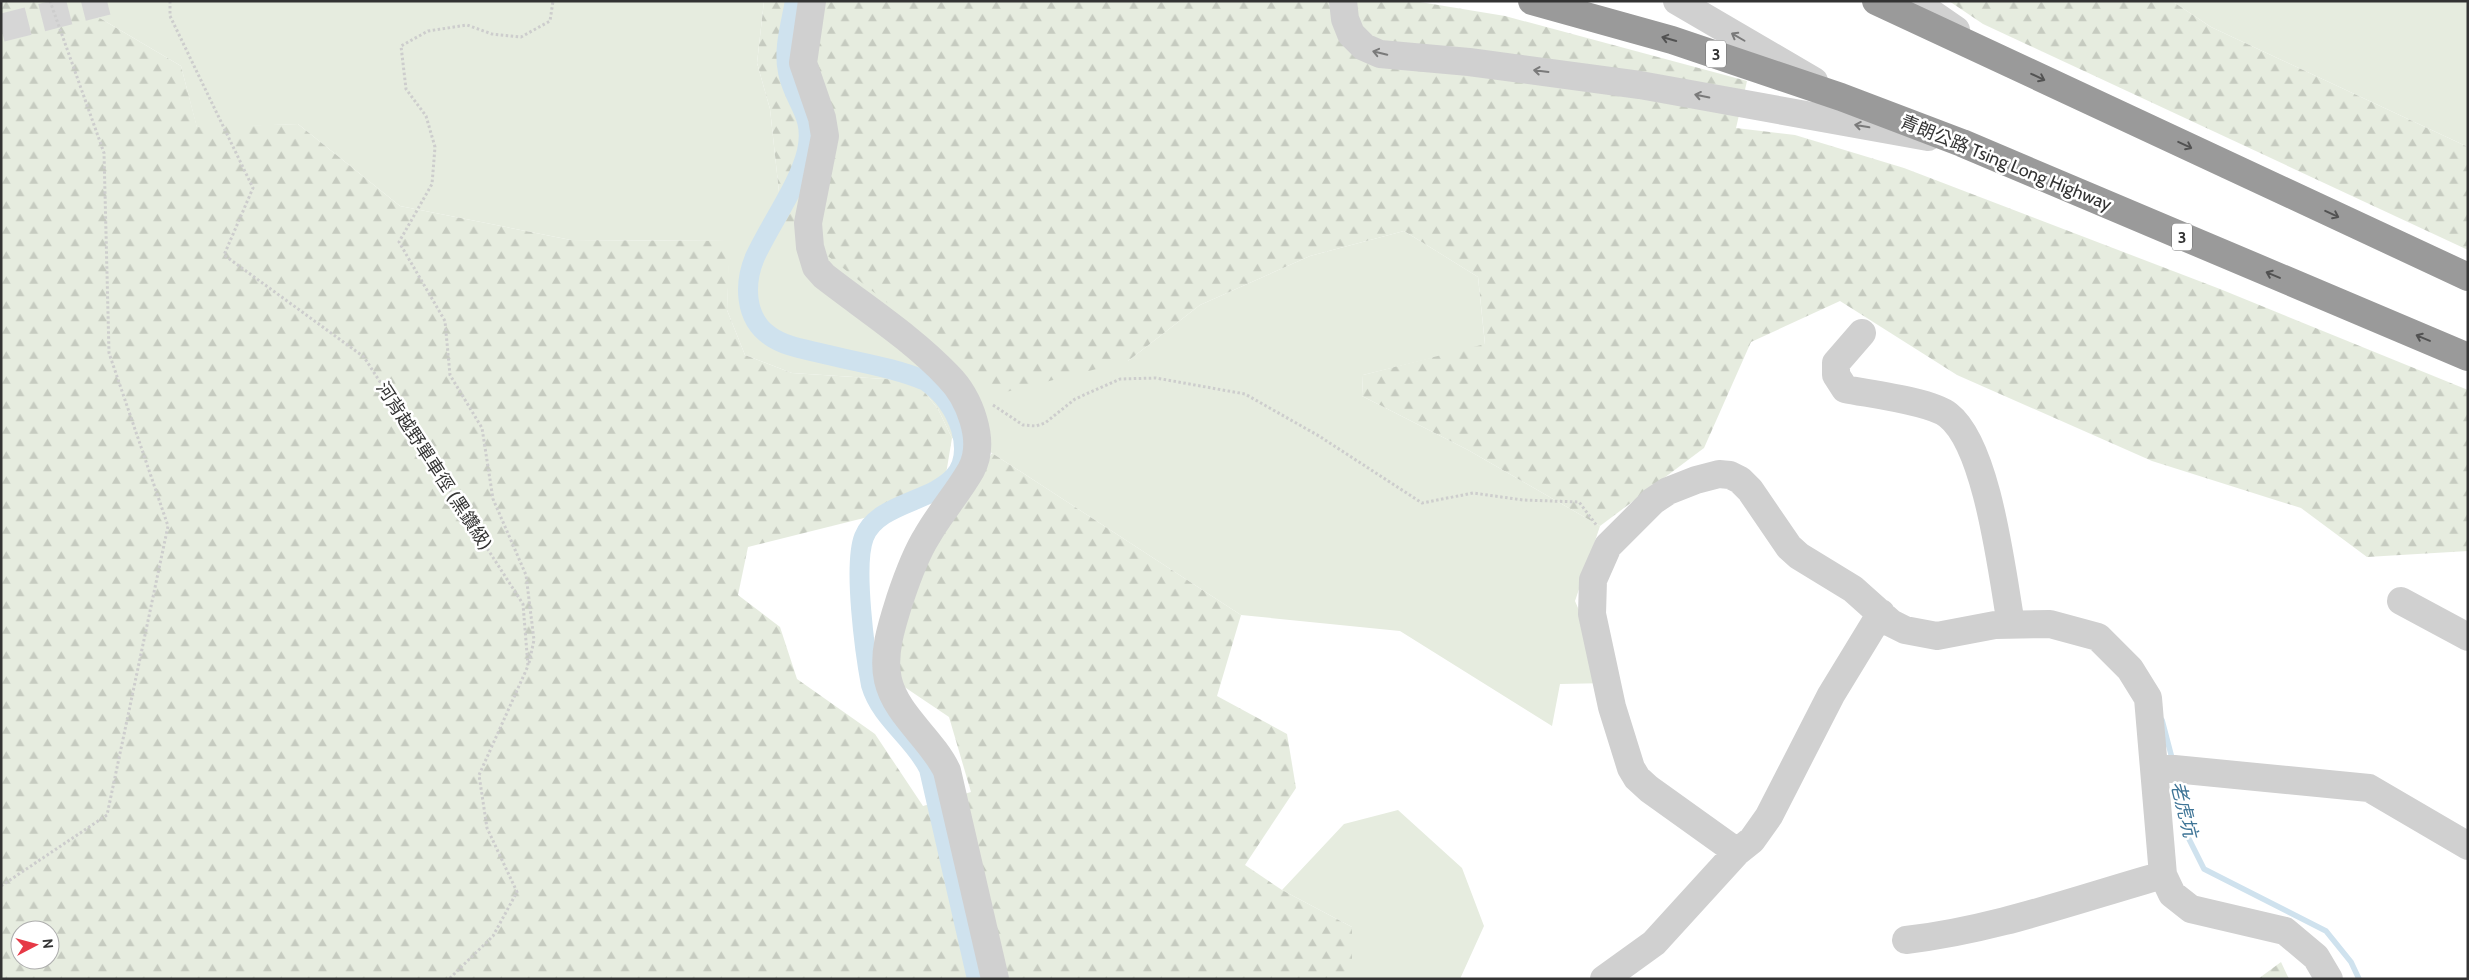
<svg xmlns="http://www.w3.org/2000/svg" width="2469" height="980" viewBox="0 0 2469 980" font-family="Cabin,'Noto Sans TC',sans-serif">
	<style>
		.green { fill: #e6ecdf }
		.forest { fill: url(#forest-firs); fill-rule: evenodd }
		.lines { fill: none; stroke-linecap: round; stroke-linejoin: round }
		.stream { stroke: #cfe2ee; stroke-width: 5.5 }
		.canal { stroke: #cfe2ee; stroke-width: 20 }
		.highway-tunnel { stroke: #d6d6d6; stroke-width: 28; stroke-dasharray: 28 14; stroke-linecap: butt }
		.path { stroke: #cdcdcd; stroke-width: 3; stroke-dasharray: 2.5 2.5; stroke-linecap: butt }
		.minor { stroke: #d0d0d0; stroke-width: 28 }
		.highway { stroke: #9a9a9a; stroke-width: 28 }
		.oneway { stroke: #7a7a7a }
		.oneway2 { stroke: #525252 }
		.labels { text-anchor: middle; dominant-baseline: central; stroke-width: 5; stroke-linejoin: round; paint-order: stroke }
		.shield { fill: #fff; stroke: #707070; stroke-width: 1 }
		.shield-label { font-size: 16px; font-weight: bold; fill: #333 }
		.street-label { font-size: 18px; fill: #333; stroke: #fff }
		.water-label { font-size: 19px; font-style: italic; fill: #3f7597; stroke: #fff }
	</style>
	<defs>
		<pattern id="forest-firs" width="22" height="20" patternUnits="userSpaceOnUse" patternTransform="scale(1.25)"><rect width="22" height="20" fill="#e6ecdf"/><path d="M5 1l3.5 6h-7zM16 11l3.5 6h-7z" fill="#c6cbc0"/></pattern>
	</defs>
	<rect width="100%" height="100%" fill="#fff"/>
	<path class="green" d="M97 1H764L757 63 770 109 782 220 1128 361 1200 305 1310 256 1404 231 1478 277 1485 345 1363 375 1362 396 1468 450 1600 526 1575 601 1610 683 1560 684 1552 726 1400 631 1241 615 992 453 952 438 938 409 916 381 792 373 745 355 727 310 729 241 571 240 400 206 298 124 197 128 181 66 98 17Z
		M2172 1H2468V147L2211 27Z
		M1398 810 1462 868 1484 926 1460 979H1352V927L1282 890 1344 824Z"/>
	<path class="forest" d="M1 1H97L98 17 181 66 197 127 298 124 400 206 571 240 730 241 727 310 745 355 792 373 916 381 938 409 952 438 946 474 868 517 748 547 738 595 780 627 797 679 875 734 923 806 971 792 949 717 900 684 893 608 992 453 1241 615 1217 696 1287 734 1296 788 1245 865 1282 890 1352 927V979H1ZM20 930H50V960H20Z
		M764 1H1414L1505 16 1747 81 1736 128 1795 135 1904 168 2220 289 2468 390V551L2367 557 2301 508 2152 461 1957 375 1840 301 1751 342 1704 448 1600 526 1468 450 1362 396 1363 375 1485 344 1478 277 1404 231 1310 256 1200 305 1128 361 1002 393 782 220 770 109 757 63Z
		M1949 1H2172L2211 27 2468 147V250L1983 24Z
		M2281 962 2289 979H2258Z"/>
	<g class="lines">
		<path class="stream" d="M2162 720 2173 762
			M2175 776 2184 829 2204 869 2326 931 2351 962 2359 979"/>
		<path class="canal" d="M795 1C791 24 783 49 788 72 794 103 815 114 807 151 799 185 770 224 755 257 744 283 744 318 770 336 784 346 803 349 820 353 855 362 893 367 926 381 943 393 955 410 961 429 983 507 883 489 864 537 853 565 865 653 871 685 881 719 914 738 929 769L977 979"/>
		<path class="highway-tunnel" d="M1 28 107 1"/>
		<path class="path" d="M170 1V16L253 188 224 255 364 357 523 604 528 666 479 775 487 828 517 892 493 936 449 979
			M993 405 1023 425 1036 426 1045 423 1075 399 1120 379 1156 378 1245 394 1319 436 1422 503 1473 493 1523 500 1579 502 1597 526
			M529 663 534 640 526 575 493 499 482 428 450 375 445 321 399 242 432 184 435 147 426 116 406 89 401 46 428 31 467 25 492 34 521 37 550 21 553 1
			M1 886 107 815 168 526 109 353 104 153 50 1"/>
		<path class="minor" d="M812 1 803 63 822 118 825 136 808 223 810 247 816 267 824 276C865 308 912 338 948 376 969 397 987 441 971 470 958 493 940 513 927 536 915 555 907 578 900 599 892 624 882 654 888 680 896 715 932 739 947 771L995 979
			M1343 1 1345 19 1351 34 1364 47 1380 54 1469 62 1640 85 1928 137
			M1677 1 1814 81
			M1914 1 1956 30
			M1862 333 1836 363V375L1845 389C1869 394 1930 401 1948 415 1988 446 2002 574 2011 624
			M2401 601 2468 637
			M2154 767 2369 788 2468 846
			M1737 852 1649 789 1637 778 1631 768 1612 707 1592 614 1593 580 1608 546 1653 501 1668 491 1696 480 1719 474 1730 475 1740 480 1750 490 1789 547 1799 556 1853 589 1891 623 1905 630 1937 636 1995 625 2050 624 2098 637 2130 669 2148 698 2163 875 2172 894 2191 909 2285 931 2316 957 2329 979
			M1906 940C1994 930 2078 899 2163 875
			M1604 979 1654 943 1737 852 1752 840 1769 816 1831 695 1881 613"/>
		<path class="highway" d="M1532 1 1672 40 1841 97 1962 143 2468 357
			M1876 1 2468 277"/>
	</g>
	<defs><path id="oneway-shaft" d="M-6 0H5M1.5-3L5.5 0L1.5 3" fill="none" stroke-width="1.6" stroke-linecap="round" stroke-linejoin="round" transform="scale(1.25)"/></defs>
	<g class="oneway">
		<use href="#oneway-shaft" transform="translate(1738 37) rotate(-150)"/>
		<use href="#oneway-shaft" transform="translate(1380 53) rotate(-166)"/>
		<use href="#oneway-shaft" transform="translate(1541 71) rotate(-173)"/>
		<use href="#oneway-shaft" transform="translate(1702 96) rotate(-168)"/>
		<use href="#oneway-shaft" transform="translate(1862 126) rotate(-170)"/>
	</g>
	<g class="oneway2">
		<use href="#oneway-shaft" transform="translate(1669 39) rotate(-164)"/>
		<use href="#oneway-shaft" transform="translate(2038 77) rotate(25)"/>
		<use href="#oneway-shaft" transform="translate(2185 145) rotate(25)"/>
		<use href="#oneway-shaft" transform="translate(2332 214) rotate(25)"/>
		<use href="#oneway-shaft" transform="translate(2273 275) rotate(-157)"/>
		<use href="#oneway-shaft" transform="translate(2423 338) rotate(-157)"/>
	</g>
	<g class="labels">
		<g class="shield">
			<rect x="1706" y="40.5" width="20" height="27" rx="4"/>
			<rect x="2172" y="223.5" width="20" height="27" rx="4"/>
		</g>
		<g class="shield-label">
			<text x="1716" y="54">3</text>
			<text x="2182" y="237">3</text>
		</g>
		<g class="street-label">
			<text transform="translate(2006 163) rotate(22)">青朗公路 Tsing Long Highway</text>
			<text transform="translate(434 466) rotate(57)">河背越野單車徑 (黑鑽級)</text>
		</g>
		<g class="water-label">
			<text transform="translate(2184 809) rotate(76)">老虎坑</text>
		</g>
	</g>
	<rect width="2469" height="980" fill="none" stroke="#333333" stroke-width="5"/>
	<g transform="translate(35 945) rotate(84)"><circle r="24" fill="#ffffff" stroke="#adadad"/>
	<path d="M0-4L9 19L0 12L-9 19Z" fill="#e63946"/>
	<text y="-8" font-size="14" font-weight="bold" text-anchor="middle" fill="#333333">N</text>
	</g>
</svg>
